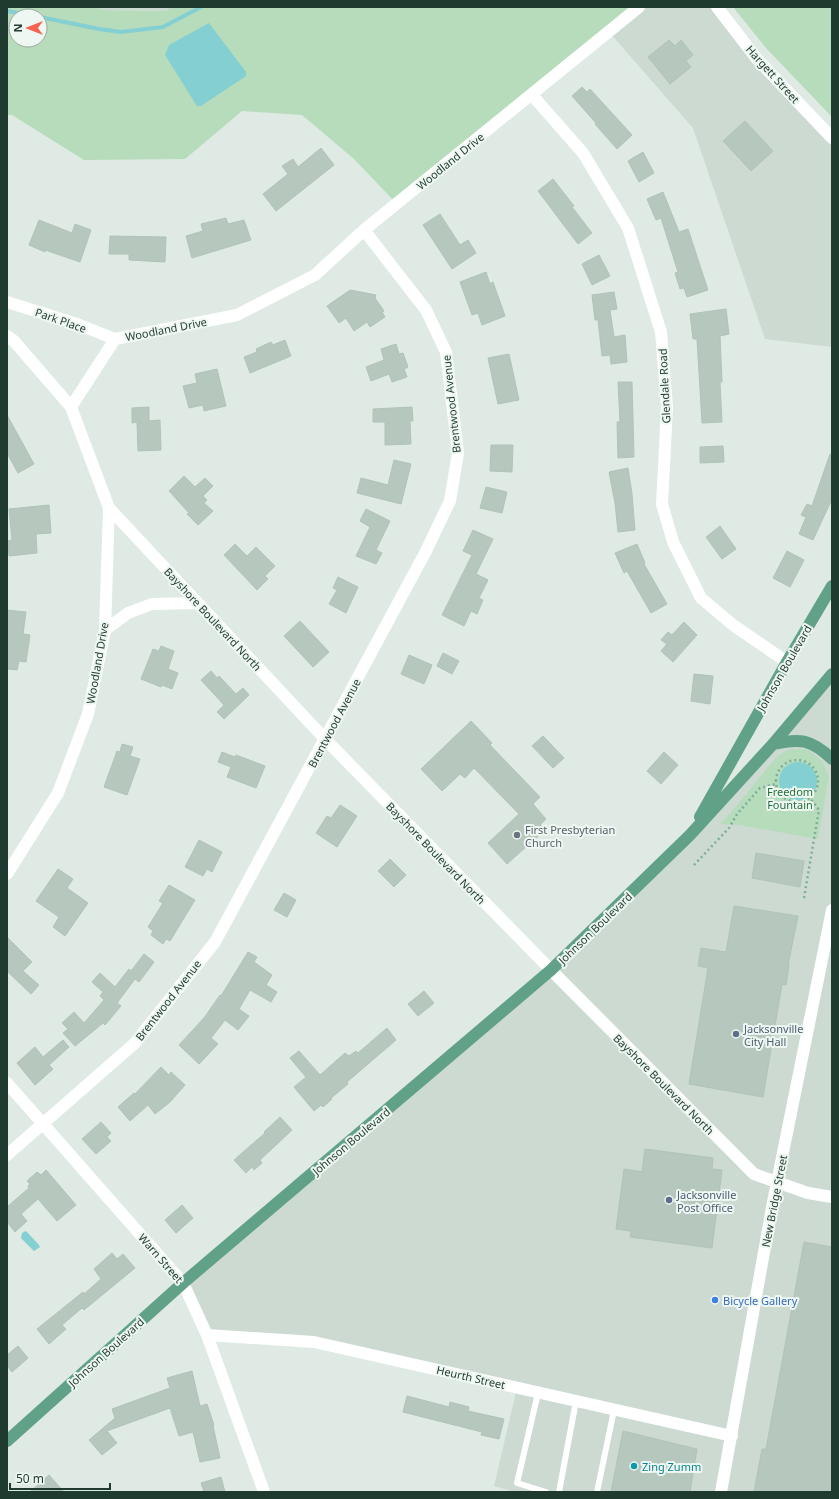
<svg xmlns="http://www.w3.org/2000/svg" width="839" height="1499" viewBox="0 0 839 1499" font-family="'Noto Sans',sans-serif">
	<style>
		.built { fill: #ccdad2 }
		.green { fill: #b6dcbb; fill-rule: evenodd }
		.water { fill: #83cfd1 }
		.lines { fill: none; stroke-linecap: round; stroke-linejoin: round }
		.stream { stroke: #83cfd1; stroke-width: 4 }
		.building { fill: #b6c8be; stroke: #b0c3b9 }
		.path { stroke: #7dae99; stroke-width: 2.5; stroke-dasharray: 2 3; stroke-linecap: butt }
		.service { stroke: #fff; stroke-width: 6 }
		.minor { stroke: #fff; stroke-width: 12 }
		.secondary { stroke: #fff; stroke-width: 12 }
		.primary { stroke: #61a188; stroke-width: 12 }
		.worship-dot { fill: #6b7280; stroke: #eef7f1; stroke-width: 1.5 }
		.service-dot { fill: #5c6f8a; stroke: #eef7f1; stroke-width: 1.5 }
		.shop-dot { fill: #3f7fe0; stroke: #eef7f1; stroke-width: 1.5 }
		.culture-dot { fill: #0f9aa8; stroke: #eef7f1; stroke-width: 1.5 }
		.labels { text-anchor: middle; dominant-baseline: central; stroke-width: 4; stroke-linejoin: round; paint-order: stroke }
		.street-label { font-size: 11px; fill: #1f3a2f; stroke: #eef7f1 }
		.park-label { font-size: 11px; fill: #28713c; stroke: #eef7f1 }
		.worship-label { font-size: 11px; fill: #5b616d; stroke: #eef7f1; text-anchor: start }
		.service-label { font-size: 11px; fill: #4e5e75; stroke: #eef7f1; text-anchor: start }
		.shop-label { font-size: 11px; fill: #366cbe; stroke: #eef7f1; text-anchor: start }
		.culture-label { font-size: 11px; fill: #0d838f; stroke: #eef7f1; text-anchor: start }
	</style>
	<rect width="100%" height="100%" fill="#deeae3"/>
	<path class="built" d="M97 7H172L165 11 102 10Z
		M639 7H717L832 138V347L765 339 693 128 609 32Z
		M832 674V1492H515L494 1486 517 1388 314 1342 207 1335 183 1283 551 970 690 835Z"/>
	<path class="green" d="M7 7H97L102 10 165 11 172 7H639L397 204 354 159 302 115 242 111 185 159 84 160 12 115H7ZM16 16H40V40H16Z
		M733 7H832V117L766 48Z
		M790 749H805L811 752 822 761 829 776 818 839 739 825 720 824C733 811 744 797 755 783 766 770 774 756 790 749Z"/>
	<path class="water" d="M209 23 246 72V76L201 106H197L165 55 169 45Z
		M779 781a19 19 0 1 1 38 0a19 19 0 1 1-38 0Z
		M26 1231 39 1245 40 1247 34 1251 21 1238 22 1233Z"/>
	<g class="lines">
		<path class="stream" d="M7 11 36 16
			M40 17 99 29 121 32 163 27 201 7"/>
	</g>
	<path class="building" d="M669 40 675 46 681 40 693 55 686 61 691 67 670 84 648 57Z
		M582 87 587 92 590 89 632 135 617 149 595 124 596 123 572 96Z
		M745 121 773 151 751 171 723 141Z
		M321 148 334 165 276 211 263 194 288 174 282 166 293 159 298 167Z
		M643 152 654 173 639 182 628 161Z
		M553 179 574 206 572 207 592 233 578 244 538 191Z
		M663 192 679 232 688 229 708 290 687 297 684 288 680 289 675 273 678 272 661 218 656 220 647 199Z
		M440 214 460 245 468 240 476 253 452 269 423 225Z
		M226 218 228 224 244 220 251 240 192 258 186 236 203 231 201 224Z
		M39 220 72 233 75 224 91 230 80 262 45 250V252L29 245Z
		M110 236 166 237 165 262 129 260V254H109Z
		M599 255 610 276 592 285 582 264Z
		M486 272 490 284 493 282 505 316 482 325 478 313 472 315 460 282Z
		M350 290 376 295 375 298 384 311 382 312 385 317 370 327 367 322 354 331 346 318 339 323 327 306Z
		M614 292 617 309 610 310 614 337 625 335 627 362 611 364 610 355 602 356 598 320H595L592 295Z
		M726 309 729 334 720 336 722 382H720L722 422 702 423 697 339H693L690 314Z
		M285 340 291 356 250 373 244 357 257 352 256 349 271 342 273 345Z
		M396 344 399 354 403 353 408 367 404 369 407 377 392 382 389 374 371 381 366 367 384 360 381 349Z
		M509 354 519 400 498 404 488 358Z
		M217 369 226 406 204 411 203 405 189 408 183 386 197 383 195 374Z
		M618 382H632L634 457 618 458 617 422H620Z
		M149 407V421L160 420 161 450 138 451 137 422 132 423V408Z
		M412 407 413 421H410L411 444 385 445V422H373V409Z
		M7 415 34 464 18 473 7 453Z
		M491 445H513L512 472 490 471Z
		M723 446 724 462 700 463V447Z
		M830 454 832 455V499L813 540 799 534 806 517 801 515 807 504 812 506Z
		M394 460 411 464 401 504 357 493 361 478 388 485Z
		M628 468 632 494 635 530 618 532 615 503 609 472Z
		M184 476 195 487 205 478 213 486 203 496 207 500 204 503 213 511 198 525 187 514 189 513 169 491Z
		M486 487 507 492 502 513 480 508Z
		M49 505 51 533 36 534 37 553 9 556 8 541 12 540 9 509Z
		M366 509 390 521 376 550 382 553 376 564 356 556 370 527 360 521Z
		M720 526 736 549 722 559 706 537Z
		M473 530 493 539 476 574 488 580 479 598 483 600 477 614 471 611 464 626 442 615 472 555 463 551Z
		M235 544 247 556 256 547 275 566 265 576 268 579 257 590 224 555Z
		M637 544 645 563 644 564 667 604 651 613 627 571 624 573 615 553Z
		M787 551 804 560 790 587 773 578Z
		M338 577 358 587 346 613 329 604 337 590 333 588Z
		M7 610 26 612 23 634 30 635 26 662 19 661 17 670 8 669 7 667Z
		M300 621 329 652 313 667 284 636Z
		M684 622 697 635 673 662 661 651 667 644 661 640 668 632 672 635Z
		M161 646 174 651 168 669 178 673 172 689 162 685 161 687 141 679 153 649 159 651Z
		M443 653 459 661 452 674 437 666Z
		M409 655 432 665 424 684 401 674Z
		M211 671 217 678 219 676 236 694 243 688 249 695 224 719 217 712 224 705 201 680Z
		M694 674 713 676 710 704 691 701Z
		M471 721 492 743 490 745 540 797 533 804 546 819 540 825 545 830 507 864 488 843 519 814 474 768 465 778 460 774 442 791 421 769Z
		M543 736 564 758 553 768 532 746Z
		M122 744 133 747 130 756 140 759 127 795 104 787 117 751 120 752Z
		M222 752 235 757 236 755 265 766 256 788 227 777 231 767 218 762Z
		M664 752 678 765 661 784 647 771Z
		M340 805 357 816 337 847 316 833 327 816 331 818Z
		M199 840 222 852 212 872 207 869 203 876 185 867Z
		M756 853 804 861 800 887 752 878Z
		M390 859 406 875 394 887 378 871Z
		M58 869 73 879 67 888 88 903 65 936 53 927 59 917 36 901Z
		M169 885 195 900 170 941 166 939 163 944 151 935 153 931 148 927 163 903 159 901Z
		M284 893 296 900 287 917 274 910Z
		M734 906 798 916 788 965H789L786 985 782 984 763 1097 689 1084 708 968 698 966 701 948 726 952Z
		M7 937 32 962 23 971 39 985 31 994 7 971Z
		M248 952 257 957 254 962 272 975 266 985 277 992 271 1002 250 990 239 1009 249 1016 238 1030 225 1020 211 1038 218 1044 199 1064 179 1045 204 1018 220 995 221 996Z
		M144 954 154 962 139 982 135 979 117 1003 121 1006 105 1025 103 1023 75 1046 63 1033 68 1029 62 1023 74 1012 84 1023 104 1000 100 996 103 992 92 982 100 973 115 987 129 969 131 971Z
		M424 991 434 1003 418 1016 408 1004Z
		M387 1028 396 1040 347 1082 348 1084 331 1098 332 1099 323 1107 321 1105 314 1111 294 1087 306 1077 290 1058 299 1051 320 1075 345 1053 349 1056 356 1051 358 1053Z
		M63 1040 69 1047 49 1065 53 1069 35 1085 17 1063 35 1047 43 1057Z
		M161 1067 169 1075 171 1072 185 1085 170 1102 155 1114 148 1105 130 1121 118 1107 134 1093 135 1094Z
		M280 1117 292 1130 260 1160 262 1163 254 1170 252 1167 246 1173 234 1160 265 1133 264 1132Z
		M101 1122 111 1133 107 1137 111 1141 96 1154 82 1139Z
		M645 1149 713 1158 712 1169 722 1170 712 1248 630 1237 631 1231 616 1229 624 1169 642 1172Z
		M46 1170 76 1205 57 1221 38 1199 21 1214 27 1221 15 1232 7 1222V1207L29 1188 28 1186 30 1184 27 1181 37 1172 41 1175Z
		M182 1205 193 1218 176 1233 165 1220Z
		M804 1242 832 1247V1492H754L762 1449H766Z
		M112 1253 117 1259 123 1254 135 1268 84 1310 82 1308 62 1325 66 1329 49 1344 37 1329 83 1292 84 1294 101 1279 94 1269Z
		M18 1346 28 1358 12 1372 7 1366V1355Z
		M192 1371 200 1406 207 1404 214 1425 213 1426 220 1458 200 1462 193 1432 179 1436 170 1408 107 1431 117 1443 102 1455 89 1440 115 1418 112 1409 170 1388 167 1378Z
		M407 1396 449 1407 450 1402 469 1407 468 1411 504 1419 499 1439 481 1435 482 1432 403 1412Z
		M623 1431 697 1449 690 1492H611Z
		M49 1475 64 1492H30Z
		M221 1477 225 1492H204L201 1483Z"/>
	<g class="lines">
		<path class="path" d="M776 781a21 21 0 1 1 42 0a21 21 0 1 1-42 0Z
			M694 865 729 828 737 814 760 788 776 784
			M804 898 819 810 810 798"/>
		<path class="service" d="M538 1393 517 1483 546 1492
			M559 1492 576 1401
			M597 1492 614 1410"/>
		<path class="minor" d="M532 95 583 153 628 228 661 332 667 407 662 504 673 542 701 598 733 625 787 662
			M7 302 77 324 115 339
			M7 336 14 341 71 407 109 508 105 630 88 714 58 793 7 874
			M71 407 115 339 237 315 315 275 364 230 639 7
			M109 508 325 739 551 970 754 1174 808 1193 832 1197
			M105 630 128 613 152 604 198 603
			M7 1083 183 1283 207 1335 264 1492
			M7 1155 135 1043 215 942 425 553 450 501 458 453 446 352 426 310 364 230
			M207 1335 314 1342 732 1436"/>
		<path class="secondary" d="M717 7 757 59 832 138
			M721 1492 773 1202 832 910"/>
		<path class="primary" d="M773 744C800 738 811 739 832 759
			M700 817 787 662 832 586
			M7 1441 183 1283 551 970 690 835 773 744 832 674"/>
	</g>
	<circle class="worship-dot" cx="517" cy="835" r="4"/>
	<g class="service-dot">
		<circle cx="736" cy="1034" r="4"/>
		<circle cx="669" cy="1200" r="4"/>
	</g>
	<circle class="shop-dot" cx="715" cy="1300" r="4"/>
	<circle class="culture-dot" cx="634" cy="1466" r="4"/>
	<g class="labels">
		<g class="street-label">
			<text transform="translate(773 74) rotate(48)">Hargett Street</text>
			<text transform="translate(450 161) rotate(-39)">Woodland Drive</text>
			<text transform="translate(61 320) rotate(19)">Park Place</text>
			<text transform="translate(166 329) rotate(-11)">Woodland Drive</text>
			<text transform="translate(664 386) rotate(-93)">Glendale Road</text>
			<text transform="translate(451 404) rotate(-96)">Brentwood Avenue</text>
			<text transform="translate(213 619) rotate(47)">Bayshore Boulevard North</text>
			<text transform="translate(97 663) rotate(-80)">Woodland Drive</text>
			<text transform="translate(784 668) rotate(-60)">Johnson Boulevard</text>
			<text transform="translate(334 723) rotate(-62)">Brentwood Avenue</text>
			<text transform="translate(436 853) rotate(46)">Bayshore Boulevard North</text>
			<text transform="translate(595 928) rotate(-44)">Johnson Boulevard</text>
			<text transform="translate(168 1000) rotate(-52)">Brentwood Avenue</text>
			<text transform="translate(664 1084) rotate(45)">Bayshore Boulevard North</text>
			<text transform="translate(351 1141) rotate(-40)">Johnson Boulevard</text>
			<text transform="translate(774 1201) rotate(-79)">New Bridge Street</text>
			<text transform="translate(161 1258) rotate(49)">Warn Street</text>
			<text transform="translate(106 1352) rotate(-42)">Johnson Boulevard</text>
			<text transform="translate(471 1377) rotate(13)">Heurth Street</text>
		</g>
		<g class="park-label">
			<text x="790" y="791">Freedom<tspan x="790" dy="13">Fountain</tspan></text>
		</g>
		<g class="worship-label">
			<text x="525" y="829">First Presbyterian<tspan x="525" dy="13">Church</tspan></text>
		</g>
		<g class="service-label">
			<text x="744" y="1028">Jacksonville<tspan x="744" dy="13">City Hall</tspan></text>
			<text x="677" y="1194">Jacksonville<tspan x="677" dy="13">Post Office</tspan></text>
		</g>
		<g class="shop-label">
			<text x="723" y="1300">Bicycle Gallery</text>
		</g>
		<g class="culture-label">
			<text x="642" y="1466">Zing Zumm</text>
		</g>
	</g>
	<rect width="839" height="1499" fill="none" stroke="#1f3a2f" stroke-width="16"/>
	<g transform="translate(28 28) rotate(270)"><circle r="19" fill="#eef7f1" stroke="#9baba3"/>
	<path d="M0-3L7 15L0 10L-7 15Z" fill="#f56450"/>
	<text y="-6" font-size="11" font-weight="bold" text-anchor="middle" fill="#1f3a2f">N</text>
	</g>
	<path d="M10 1483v6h100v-6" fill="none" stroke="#1f3a2f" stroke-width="2"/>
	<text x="16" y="1483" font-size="12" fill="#1f3a2f" stroke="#eef7f1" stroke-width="3" paint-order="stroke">50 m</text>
</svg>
